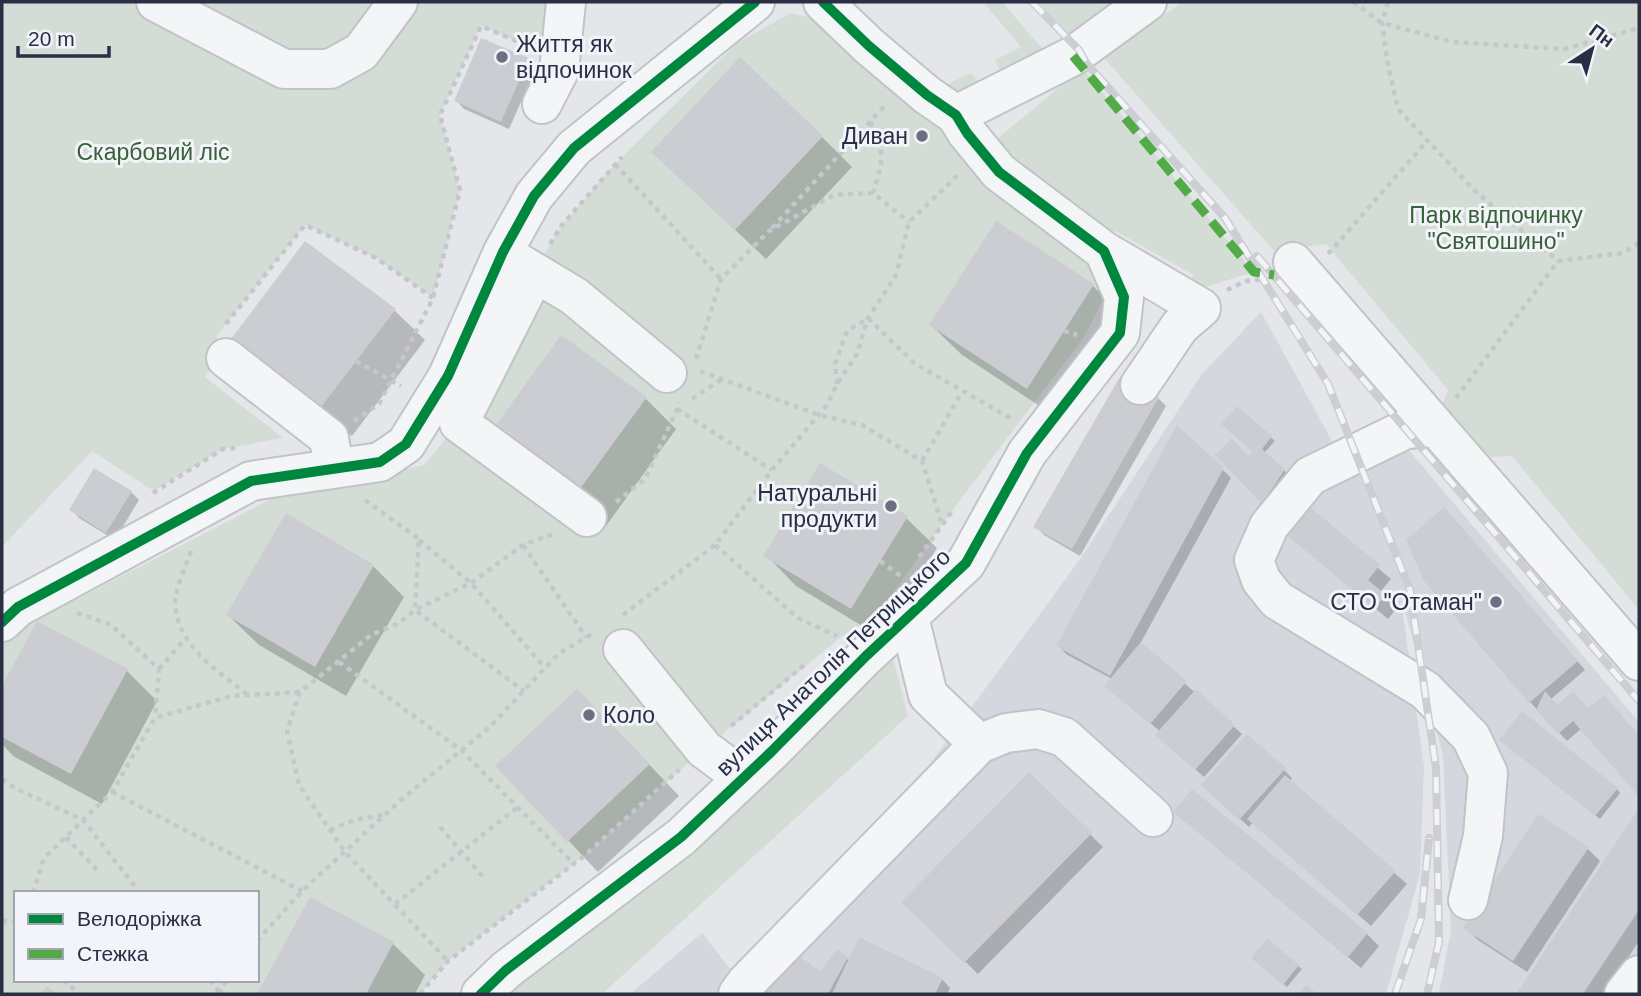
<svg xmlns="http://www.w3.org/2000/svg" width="1641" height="996" viewBox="0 0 1641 996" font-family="Arial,sans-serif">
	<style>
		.built { fill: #d5d7df }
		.green { fill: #d3ddd5; fill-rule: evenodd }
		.shadow { fill: #0003 }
		.building { fill: #cccdd2 }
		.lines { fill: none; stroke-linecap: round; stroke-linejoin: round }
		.minor-casing { stroke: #c2c3c8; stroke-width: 42 }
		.path { stroke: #c6c7cd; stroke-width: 4.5; stroke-dasharray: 5 5; stroke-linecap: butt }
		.minor { stroke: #f4f5f7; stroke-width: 38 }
		.rail-casing { stroke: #cdced2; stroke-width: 8 }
		.rail { stroke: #f3f4f9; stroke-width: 5; stroke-dasharray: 16; stroke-linecap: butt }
		.quiet { stroke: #53ab47; stroke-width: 9; stroke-dasharray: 18 9; stroke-linecap: butt }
		.cycleway-casing { stroke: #f3f4f9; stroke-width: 15 }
		.cycleway { stroke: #00873e; stroke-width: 10 }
		.poi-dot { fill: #6b6f7f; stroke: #f3f4f9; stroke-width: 2.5 }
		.labels { text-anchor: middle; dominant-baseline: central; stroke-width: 6; stroke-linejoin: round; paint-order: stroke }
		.poi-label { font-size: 23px; fill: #2a2f45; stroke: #f3f4f9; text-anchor: end }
		.park-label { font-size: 23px; fill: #376138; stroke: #f3f4f9 }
		.street-label { font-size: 23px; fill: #2a2f45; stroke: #f3f4f9 }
	</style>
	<rect width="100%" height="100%" fill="#e5e6ea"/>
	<path class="built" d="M1261 312 1347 468 1402 442 1639 722V994H1439L1451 930 1443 756 1400 592 1424 767 1420 874 1386 994H753L821 913 1078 562 1202 374Z
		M702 933 735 975 722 994H630Z"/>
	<path class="green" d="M2 2H555L545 54 481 26 440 115 460 190 433 298 376 258 305 225 217 335V360L205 377 283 438 223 449 154 491 92 451 2 547Z
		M983 2H1002L1052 60 1003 76 995 60 1021 47Z
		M1034 2H1138L1079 50Z
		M1182 2H1639V610L1512 456 1472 458 1436 418 1448 390 1326 244 1274 251 1104 58Z
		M791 13 820 20 935 118 1025 212 1097 273 1106 294 1084 337 958 503 876 616 841 637 704 749 584 856 448 961 420 994H2V645L20 624 60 608 273 498 424 465 459 423 541 259 562 225 615 164 737 43ZM16 893H257V980H16Z
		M1082 68 1254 272 1179 295 1194 275 1115 231 1109 243 990 145Z
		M971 73 987 92 963 104 942 87Z
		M892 654 908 716 602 994H503Z"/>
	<path class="shadow" d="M528 60 536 68 509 129 464 109 456 100Z
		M822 137 852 167 766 259 684 182Z
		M996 223 1093 286 1124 316 1058 418 962 355 931 325Z
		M394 310 425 340 352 436 264 369Z
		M1158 398 1166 406 1080 556 1044 535 1036 526Z
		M646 399 676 429 606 526 522 465Z
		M1237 408 1275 441 1264 453 1288 474 1266 506 1217 455 1248 458 1255 452Z
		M1223 470 1231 478 1140 644 1242 734 1204 777 1166 744 1161 732 1115 694 1112 679 1066 654 1058 645Z
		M131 492 139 500 115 540 79 518 71 509Z
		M1299 501 1391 579 1380 592 1397 608 1388 619 1278 526Z
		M906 518 937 548 882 638 796 586 766 555Z
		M1453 518 1585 670 1551 699 1558 707 1588 710 1612 705 1639 737V794L1582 728 1567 741 1530 702Z
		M373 566 404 597 346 696 259 645 228 615Z
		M38 623 127 671 157 701 102 804 13 756 2 744V690Z
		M608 721 679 796 598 872 498 766Z
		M1505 743 1617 789 1620 793 1600 819Z
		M1284 770 1292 778 1290 781 1407 884 1371 926 1252 823 1249 827 1212 793Z
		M1029 774 1103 847 978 974 904 902Z
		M1639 811V941L1604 994H1518Z
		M1175 812 1367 934 1379 946 1361 968Z
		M1588 849 1600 861 1527 972 1478 940 1465 927Z
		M310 899 393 944 425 975 415 994H259Z
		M795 955 821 974 847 959 850 961 942 979 950 988 947 994H766Z
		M1257 962 1298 966 1302 969 1287 987Z"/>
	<path class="building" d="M481 38 529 58 501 122 454 101Z
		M740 57 823 136 735 230 651 152Z
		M996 221 1094 284 1027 389 929 325Z
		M305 241 396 309 321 407 231 339Z
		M561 335 647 397 574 497 489 435Z
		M1121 375 1159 397 1072 549 1033 527Z
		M1237 406 1272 436 1262 449 1285 469 1262 504 1215 455 1232 438 1248 456 1253 452 1221 424Z
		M1177 425 1224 468 1110 676 1056 646Z
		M820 463 908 516 851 609 763 556Z
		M94 468 132 491 106 533 69 510Z
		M1299 498 1380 565 1368 580 1386 595 1374 608 1276 526Z
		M1444 507 1578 661 1529 703 1424 581 1406 540Z
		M286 513 374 565 315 667 226 615Z
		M37 621 128 669 71 774 2 737V686Z
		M1141 642 1187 681 1150 724 1104 686Z
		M577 689 650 764 567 842 495 766Z
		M1196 689 1235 725 1195 770 1155 735Z
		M1545 691 1557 705 1573 691 1588 708 1604 695 1639 736V797L1573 721 1558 734 1536 710Z
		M1522 711 1618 788 1595 816 1499 740Z
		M1247 734 1286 768 1239 820 1201 785Z
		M1029 772 1092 833 964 963 901 902Z
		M1285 775 1396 871 1357 915 1247 819Z
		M1192 789 1368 933 1348 957 1173 812Z
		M1639 808V910L1583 994H1516Z
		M1538 814 1589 847 1513 961 1463 928Z
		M310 897 394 942 366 994H257Z
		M859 937 943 978 935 994H832Z
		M1267 938 1299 965 1283 985 1251 958Z
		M837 949 848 957 828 994H764L795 953 820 971Z
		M1307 985 1317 994H1298Z
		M47 986 58 994H41Z"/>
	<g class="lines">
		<g class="minor-casing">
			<path id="minor" d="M156 2 284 69H330L361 52 398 2
				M542 104 559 71 566 2
				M956 115 1073 56 1147 2
				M1104 251 1201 308 1180 326 1140 385
				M514 260 574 296 667 373
				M1293 262 1639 661
				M535 273 459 423 587 517
				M226 358 329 438 334 468
				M1435 427 1406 429 1310 476 1269 526 1254 560 1261 580 1277 600 1425 690 1471 737 1488 773 1483 836 1468 900
				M909 617 928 695 979 744
				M2 622 18 607 251 481 380 462 406 444 448 376 503 252 534 196 574 148 755 2
				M623 649 704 749 743 778
				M481 994 506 970 681 837 771 752 866 656 966 563 1027 453 1120 333 1124 297 1104 251 999 172 967 133 956 115 927 95 869 46 823 2
				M738 994 746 983 979 744 1006 733 1038 729 1064 737 1153 817
				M1624 994 1639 975"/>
		</g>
		<path class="path" d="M1353 2 1382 23 1452 42 1564 49 1639 28
			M1388 2 1382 23 1388 65 1398 109 1475 191 1558 261 1623 253 1639 243
			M870 122C886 153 883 160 873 193
			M615 164 721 279
			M772 228 887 103
			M550 244 562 225 622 157
			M1328 254 1428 140
			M1227 290 1246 281 1265 279
			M226 324 305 225 376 258 433 298
			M1064 331 1077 335
			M696 359 721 279 769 231 834 195 873 193 909 222
			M356 361 401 386
			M700 371 819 415 862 425 922 461 941 521
			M837 384 835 364 847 331 868 318 914 363 1012 419
			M1456 398 1558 261
			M692 399 722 379
			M677 409 772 470
			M354 421 379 404 433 298 460 190 440 115 481 26 528 46
			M922 461 962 392
			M153 493 223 449 236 448
			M365 500 419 539 415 610 524 691
			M616 502 645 479 680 403
			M419 540 471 583 545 668
			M523 545 586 637
			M715 545 798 618 837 636
			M191 551C187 564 174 591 175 604 178 647 217 670 248 695
			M919 557 953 510
			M880 561 902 577
			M77 613 111 625 159 669 155 718
			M623 615 715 545 772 470 827 405 837 384 857 354 868 318 896 275 909 222 958 175
			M339 662 461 750 574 864
			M159 669 185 639
			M300 692 287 731 299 785 345 852 448 961
			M731 726 808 662
			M2 779 15 788 83 820 140 893
			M112 792 302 891
			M440 827 483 877
			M330 830 354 820 383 815
			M66 837 99 872
			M33 893 44 858 112 792 155 718 231 696 300 692 371 635 399 623 415 610 471 583 523 545 553 534
			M395 904 518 807
			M2 921 16 922
			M257 941 302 891 402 799 491 726 558 654 592 634
			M63 980 80 994
			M210 980 220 993
			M219 994 227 980
			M420 994 448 961 584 856 679 770"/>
		<use href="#minor" class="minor"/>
		<g class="rail-casing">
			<path id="rail" d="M1032 2 1079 50 1087 64 1225 218 1328 384 1410 590 1436 768 1439 942 1427 994
				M1257 256 1639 701
				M1395 994 1421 919 1429 838"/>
		</g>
		<use href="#rail" class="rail"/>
		<path class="quiet" d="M1073 56 1254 272 1274 275"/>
		<g class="cycleway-casing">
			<path id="cycleway" d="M2 622 18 607 251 481 380 462 406 444 448 376 503 252 534 196 574 148 755 2
				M481 994 506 970 681 837 771 752 866 656 966 563 1027 453 1120 333 1124 297 1104 251 999 172 967 133 956 115 927 95 869 46 823 2"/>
		</g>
		<use href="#cycleway" class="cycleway"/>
	</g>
	<g class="poi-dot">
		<circle cx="502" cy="57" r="7"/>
		<circle cx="922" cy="136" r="7"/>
		<circle cx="891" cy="506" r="7"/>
		<circle cx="1496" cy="602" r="7"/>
		<circle cx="589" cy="715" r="7"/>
	</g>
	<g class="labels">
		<g class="poi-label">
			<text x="516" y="44" text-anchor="start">Життя як<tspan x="516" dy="26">відпочинок</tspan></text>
			<text x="908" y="136">Диван</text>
			<text x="877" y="493">Натуральні<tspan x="877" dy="26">продукти</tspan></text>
			<text x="1482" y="602">СТО "Отаман"</text>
			<text x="603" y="715" text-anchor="start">Коло</text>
		</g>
		<g class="park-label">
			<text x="153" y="152">Скарбовий ліс</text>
			<text x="1496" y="215">Парк відпочинку<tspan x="1496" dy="26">"Святошино"</tspan></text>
		</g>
		<g class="street-label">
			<text transform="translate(833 662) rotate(-44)">вулиця Анатолія Петрицького</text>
		</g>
	</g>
	<rect width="1641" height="996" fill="none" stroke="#2a2f45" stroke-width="7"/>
	<rect x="14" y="891" width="245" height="91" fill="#f3f4f9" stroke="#a3a5b1" stroke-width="2"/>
	<rect x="28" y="914" width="35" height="10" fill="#00873e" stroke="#a3a5b1" stroke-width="2"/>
	<text x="77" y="926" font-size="21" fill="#2a2f45">Велодоріжка</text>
	<rect x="28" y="949" width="35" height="10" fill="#53ab47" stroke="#a3a5b1" stroke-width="2"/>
	<text x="77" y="961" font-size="21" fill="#2a2f45">Стежка</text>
	<g transform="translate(1592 49) rotate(36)" stroke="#f3f4f9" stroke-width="5" paint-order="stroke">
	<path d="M0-5L12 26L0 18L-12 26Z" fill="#2a2f45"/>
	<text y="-10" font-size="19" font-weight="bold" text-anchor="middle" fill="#2a2f45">Пн</text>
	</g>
	<path d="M18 46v10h91v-10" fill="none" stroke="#2a2f45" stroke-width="3.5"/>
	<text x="28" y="46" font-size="21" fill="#2a2f45" stroke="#f3f4f9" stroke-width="5" paint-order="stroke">20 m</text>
</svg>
